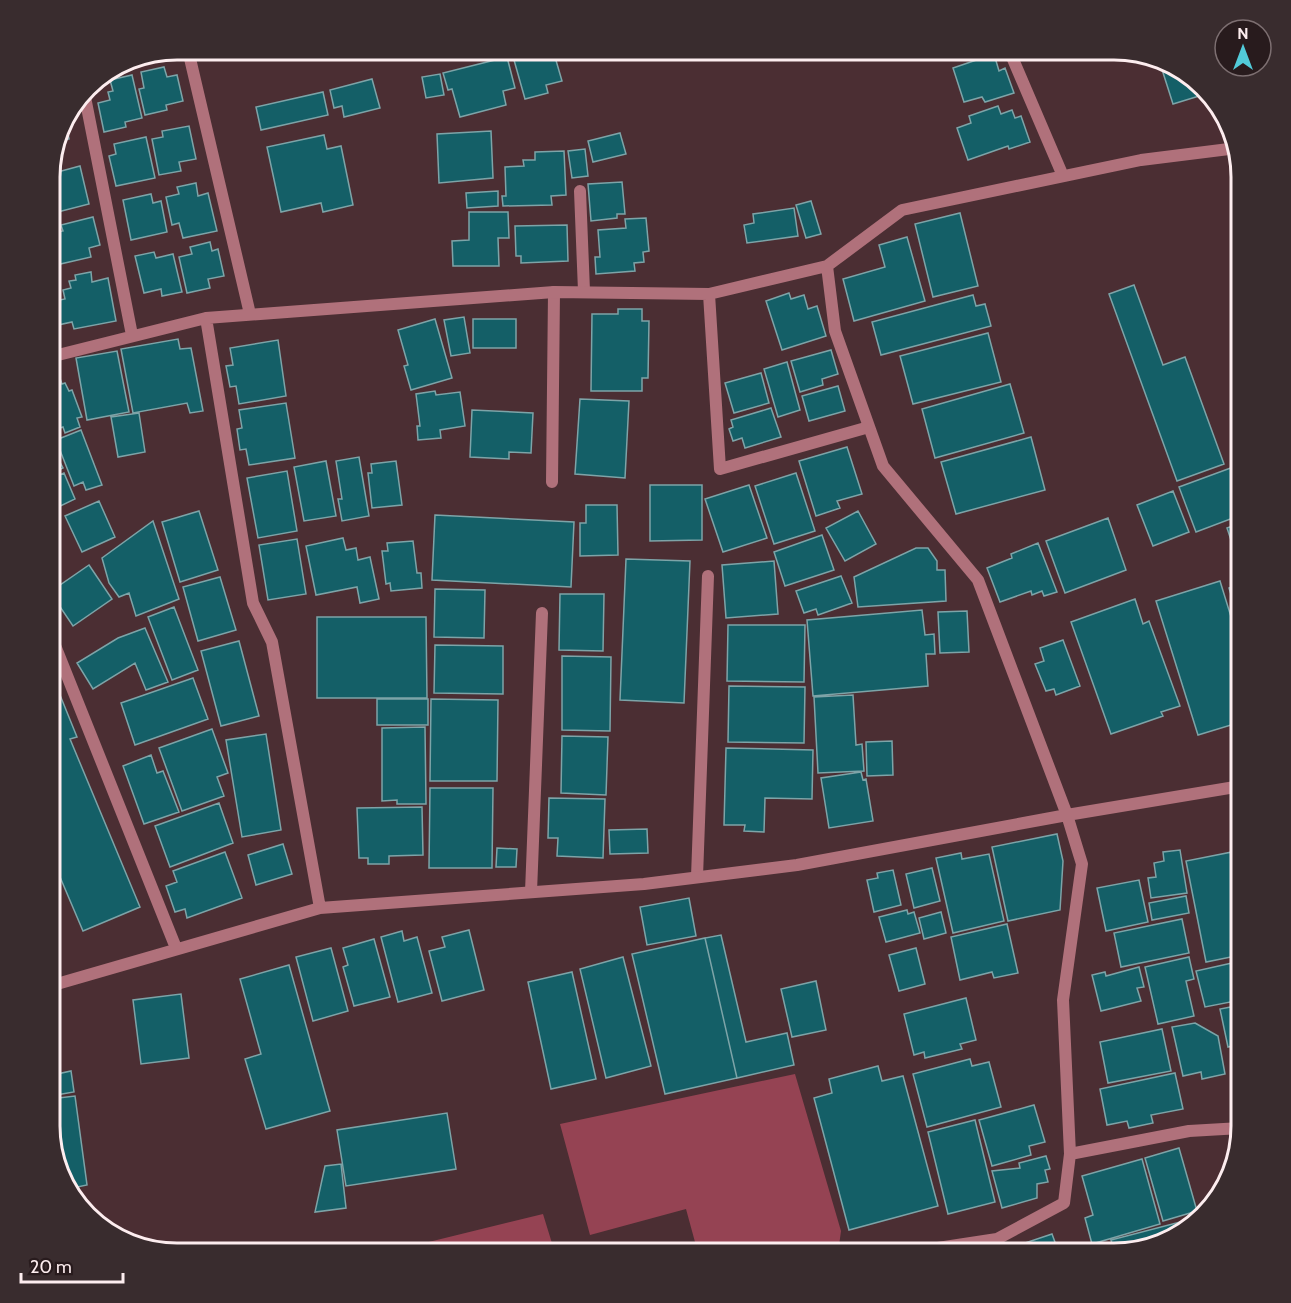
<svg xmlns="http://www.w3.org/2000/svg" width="1291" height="1303" viewBox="0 0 1291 1303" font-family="Cabin,sans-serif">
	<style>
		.green { fill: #954353 }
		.building { fill: #145f67; stroke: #7da4a8; stroke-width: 1.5 }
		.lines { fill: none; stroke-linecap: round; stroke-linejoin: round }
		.lane { stroke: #b0717b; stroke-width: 12 }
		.street { stroke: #b0717b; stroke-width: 12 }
		.rim { fill: none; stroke: #fdedef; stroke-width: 3 }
	</style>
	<rect width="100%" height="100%" fill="#4b2e33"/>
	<path class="green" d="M795 1074 841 1231 838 1253H698L686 1209 590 1235 560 1124Z
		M543 1214 555 1253H383H384Z"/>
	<path class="building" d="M553 50 562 81 546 85 548 93 525 99 514 60Z
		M994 54 999 71 1005 68 1014 93 985 102 982 97 964 102 953 68Z
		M507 57 515 88 503 91 506 105 460 117 452 89 448 90 443 73Z
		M1159 60 1170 63 1209 93 1173 104Z
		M164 67 167 77 177 75 183 101 166 105 167 110 145 115 139 89 144 88 141 72Z
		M440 74 444 95 426 98 422 77Z
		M132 75 142 118 125 122 126 127 104 132 98 103 110 100 108 92 113 91 110 80Z
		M372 79 380 108 344 117 342 106 334 108 330 90Z
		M323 92 328 115 261 130 256 107Z
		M998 106 1001 114 1012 110 1015 118 1021 116 1030 142 1009 149 1008 146 968 160 957 128 971 123 969 116Z
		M65 118 69 139 57 142 63 121Z
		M189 126 196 159 179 162 181 171 159 175 152 139 163 137 162 131Z
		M491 131 493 178 439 183 437 134Z
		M620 133 626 154 593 162 588 141Z
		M324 135 327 149 341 146 353 205 323 212 321 203 281 212 267 147Z
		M146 137 155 178 116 186 109 156 116 154 114 144Z
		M585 149 588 176 572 178 568 151Z
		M564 151 566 195 551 196 552 205 503 206 502 196H506L505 167 524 166 523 160H535V152Z
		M80 166 89 204 50 214V174Z
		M622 182 625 214H617V218L591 221 588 184Z
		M196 183 198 196 208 193 217 231 183 238 179 223 172 225 166 197 179 194 177 187Z
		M498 191V206L467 208 466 193Z
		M151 194 153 203 161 201 167 232 131 240 123 200Z
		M811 201 821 234 806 238 796 205Z
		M794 208 798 236 747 243 744 225 754 223 753 214Z
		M469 212H508L509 238H498L499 266H453L452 241 469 240Z
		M960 213 978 286 933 297 915 224Z
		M93 217 100 245 89 248 91 257 56 265 50 233 63 231 61 225Z
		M646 218 649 251 643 252 644 262 634 263 635 271 596 274 595 257H600L598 230 626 228 625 219Z
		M567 225 568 261 521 263V256H516L515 226Z
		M907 237 925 301 854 321 843 279 885 267 879 245Z
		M210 242 212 251 218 249 224 276 208 279 210 288 187 293 179 257 192 254 190 247Z
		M154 252 156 258 173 254 182 292 162 296 161 289 144 293 135 256Z
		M50 262 55 288 50 289Z
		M91 272 92 282 108 278 116 321 74 329 72 322 58 325 54 301 65 299 63 290 71 288 69 281 76 280 75 275Z
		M1134 285 1163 365 1185 357 1224 464 1177 481 1109 294Z
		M789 293 791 299 804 295 808 309 817 306 826 336 782 350 766 301Z
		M973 295 976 306 985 304 991 326 881 355 872 322Z
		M618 309H642V321H649L648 378H642V391H591L592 314H618Z
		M464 317 470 353 451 356 444 320Z
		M435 319 452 378 411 390 404 366 408 365 398 330Z
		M473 319H516V348H473Z
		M988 333 1001 382 913 404 900 356Z
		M178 339 180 349 191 348 203 411 190 413 187 403 133 413 121 349Z
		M278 340 286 396 239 404 236 386 230 387 226 366 233 365 230 348Z
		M831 350 838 374 822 379 823 385 800 392 791 361Z
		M117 351 129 412 87 420 76 358Z
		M787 362 800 410 778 417 764 369Z
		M57 370 62 384 65 383 69 391 72 390 82 417 77 418 80 427 65 433 63 427 57 429 50 409V372Z
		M761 373 769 403 734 413 725 383Z
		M1010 384 1024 433 935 458 922 409Z
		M838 386 845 411 809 421 802 396Z
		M435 391 436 395 460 392 465 426 440 430 441 438 418 440 417 426H420L416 394Z
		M580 399 629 401 625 478 575 474Z
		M286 403 295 458 249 465 246 449 240 450 237 429 242 428 239 410Z
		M771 408 781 437 745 448 742 438 733 441 729 429 733 427 731 420Z
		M472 410 533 413 531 453 509 452V459L470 457Z
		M139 413 145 452 118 457 111 417Z
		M50 414 56 429 51 431 54 439 50 440Z
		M81 430 102 485 86 490 83 482 74 486 56 440Z
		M1031 437 1045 490 956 514 941 462Z
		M50 443 63 468 50 474Z
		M847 447 862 494 837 501 840 508 816 516 799 461Z
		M359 457 369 516 342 521 338 499H342L336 461Z
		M326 461 336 516 304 521 294 467Z
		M396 461 402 505 372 508 368 473H372L371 464Z
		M1236 466 1241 483V515L1196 532 1179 487Z
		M287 471 297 531 258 538 247 478Z
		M64 473 75 499 50 511V479Z
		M796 473 815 531 774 544 755 486Z
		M650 485H702V540L650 541Z
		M749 485 767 538 723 552 705 499Z
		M1173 491 1189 532 1153 546 1137 505Z
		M99 501 115 537 82 552 65 516Z
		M586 505H617L618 555 580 556V523H586Z
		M199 511 218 570 180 582 162 522Z
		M858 511 876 544 845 561 826 528Z
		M435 515 574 522 571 587 432 580Z
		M1108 518 1126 570 1065 593 1046 541Z
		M153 521 179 599 136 616 129 593 119 597 109 583 102 558Z
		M1241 523V570L1227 528Z
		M822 535 834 570 785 586 774 552Z
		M343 538 346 550 356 548 358 560 370 557 379 599 360 603 357 587 316 595 306 546Z
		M297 539 306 594 268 600 259 545Z
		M413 541 417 573H421L422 588 391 591 390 583 386 584 382 551H388L387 543Z
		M1038 543 1057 592 1044 596 1042 591 1032 595 1031 591 1000 602 987 568 1012 558 1011 554Z
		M916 548H928L937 561V570H945L946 601 858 607 854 577Z
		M626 559 690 561 684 703 620 700Z
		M774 561 778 614 726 618 722 565Z
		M89 565 112 599 73 626 50 592Z
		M841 576 852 603 818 615 816 609 804 613 796 591Z
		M220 577 236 630 198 641 183 587Z
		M1220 581 1241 649V722L1198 735 1156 601Z
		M1241 584V627L1229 588Z
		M435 589 485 590 484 638 434 637Z
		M560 594H604L603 651 559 650Z
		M1135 599 1143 624 1149 621 1180 706 1161 712 1163 716 1111 734 1071 622Z
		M174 607 198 670 172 680 148 617Z
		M922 610 925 635 934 634 935 654H926L928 686 813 696 807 620Z
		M967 611 969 652 940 653 938 612Z
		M317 617H426L427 698H317Z
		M728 625H805L804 682 727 681Z
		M145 628 168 682 146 690 135 663 93 689 77 663 118 638Z
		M1063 640 1080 686 1056 695 1054 689 1046 691 1035 664 1044 661 1040 648Z
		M239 641 259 716 221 726 201 651Z
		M435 645 503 646V694L434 693Z
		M562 656 611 657 610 731 562 730Z
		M193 678 208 719 135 745 121 703Z
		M729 686 805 687 804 743 728 742Z
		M60 695 77 737 70 739 140 907 83 931 57 870 50 873V696L51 699Z
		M853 695 856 745 862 744 864 771 818 773 814 697Z
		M377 699H428V725H377Z
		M431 699 498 700 497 781H430Z
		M425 727 426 804H397V800L382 801V728Z
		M212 729 228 773 217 777 224 796 182 811 159 748Z
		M266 734 281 830 242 837 226 740Z
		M562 736 608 737 606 795 561 793Z
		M892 741 893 775 867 776 866 742Z
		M726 748 813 750 812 799 765 798 764 832 744 831 745 825H724Z
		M151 755 157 773 163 771 179 812 144 824 123 766Z
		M861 772 863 780 866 779 873 821 829 828 821 778Z
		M430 788H493L492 868H429Z
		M549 798 605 799 603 858 557 856 558 838H548Z
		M219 803 233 843 170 867 155 826Z
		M422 807 423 855 389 856V864H368V858H359L357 808Z
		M647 829 648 853 610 854 609 830Z
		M1057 834 1063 861 1060 910 1008 921 992 847Z
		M283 844 292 874 256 885 248 855Z
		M497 848 517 849 516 867H496Z
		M1180 850 1187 893 1151 898 1148 878 1156 877 1154 863 1164 861 1163 852Z
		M225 852 242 898 187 918 185 909 175 912 166 886 177 882 173 871Z
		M1232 852 1241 901V955L1206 962 1186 861Z
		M961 853 962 859 989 854 1004 921 953 933 936 858Z
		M932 868 940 901 914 908 906 874Z
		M893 870 901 905 874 912 867 880 878 878 877 873Z
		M1139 880 1148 922 1106 931 1097 888Z
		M1186 896 1189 913 1152 920 1149 903Z
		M689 898 696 936 647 945 640 907Z
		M907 910 908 914 914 912 920 933 886 942 879 917Z
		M941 912 946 933 924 939 919 918Z
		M1182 919 1189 953 1121 967 1114 933Z
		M1007 924 1018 973 994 978 992 972 960 980 951 937Z
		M469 930 484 990 442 1001 429 951 445 947 442 937Z
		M402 931 404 941 417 937 432 993 398 1002 381 937Z
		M721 935 746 1042 787 1033 794 1065 737 1078 705 938Z
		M705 938 737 1078 665 1094 632 954Z
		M374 939 390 997 354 1006 343 967 348 965 343 948Z
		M331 948 348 1011 313 1021 296 957Z
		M916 948 925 984 899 991 889 955Z
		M623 957 651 1066 606 1078 580 969Z
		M1189 957 1194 979 1186 981 1194 1016 1158 1024 1145 967Z
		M1241 961V1000L1205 1007 1196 971Z
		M289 965 330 1111 266 1129 245 1059 261 1054 240 979Z
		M1139 967 1144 987 1137 988 1141 1001 1101 1011 1092 975 1105 972 1106 976Z
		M572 972 596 1079 551 1089 528 982Z
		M816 981 826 1030 792 1037 781 989Z
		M181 994 189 1058 141 1064 133 1000Z
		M966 998 976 1040 960 1044 962 1049 925 1058 924 1052 914 1055 904 1014Z
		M1241 1005V1044L1228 1047 1220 1009Z
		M1195 1023 1218 1036 1225 1074 1202 1079 1201 1072 1183 1076 1172 1027Z
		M1162 1029 1171 1071 1108 1083 1100 1042Z
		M970 1059 972 1066 989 1062 1001 1107 927 1127 913 1074Z
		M878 1066 882 1081 903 1076 938 1206 849 1230 814 1098 832 1093 829 1079Z
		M56 1069 57 1074 71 1071 74 1092 50 1096V1070Z
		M1175 1073 1183 1109 1151 1115 1153 1123 1129 1128 1127 1121 1107 1125 1100 1089Z
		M75 1096 87 1185 68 1189 59 1174 50 1126V1099Z
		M1034 1105 1045 1142 1029 1146 1031 1155 992 1166 979 1120Z
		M447 1113 456 1169 346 1186 337 1130Z
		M975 1120 995 1202 948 1214 928 1132Z
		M1179 1148 1197 1211 1163 1221 1145 1158Z
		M1046 1156 1050 1169 1045 1170 1048 1182 1037 1184V1198L1002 1208 992 1171 1020 1168 1019 1163Z
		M1142 1159 1160 1224 1092 1244 1085 1218 1093 1215 1082 1176Z
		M341 1164 346 1208 315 1212 325 1166Z
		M1203 1216 1198 1222 1155 1247 1114 1253H1094L1113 1248 1111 1240Z
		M1052 1234 1059 1253H1015L1013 1247Z"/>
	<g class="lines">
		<path class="lane" d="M580 191 584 291
			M552 482 554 292
			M1237 787 1241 807
			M697 877 708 576
			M531 892 542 613"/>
		<path class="street" d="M188 50 250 314
			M1009 50 1063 176
			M125 61 174 50
			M84 92 132 335
			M827 266 835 331 883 466 978 580 1067 815 1082 864 1063 1000 1070 1154 1064 1203 997 1239 905 1253
			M709 294 720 469 869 427
			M206 318 253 603 272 642 320 908
			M50 357 206 318 554 292 709 294 827 266 902 210 1141 160 1237 148
			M50 633 176 948
			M50 986 320 908 644 884 797 865 1067 815 1241 786
			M1070 1154 1189 1131 1241 1128"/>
	</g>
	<path d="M0 0H1291V1303H0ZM177 60H1114A117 117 0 0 1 1231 177V1126A117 117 0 0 1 1114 1243H177A117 117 0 0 1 60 1126V177A117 117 0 0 1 177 60Z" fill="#392c2e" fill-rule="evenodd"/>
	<path class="rim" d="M177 60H1114A117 117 0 0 1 1231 177V1126A117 117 0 0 1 1114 1243H177A117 117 0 0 1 60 1126V177A117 117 0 0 1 177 60Z"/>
	<g transform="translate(1243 48)"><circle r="28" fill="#281b1d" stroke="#7d6f71" stroke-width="1.5"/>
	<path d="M0-4.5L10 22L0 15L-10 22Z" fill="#52cbd9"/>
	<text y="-9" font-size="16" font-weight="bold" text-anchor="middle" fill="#fdedef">N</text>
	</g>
	<path d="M21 1273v9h102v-9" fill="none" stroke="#fdedef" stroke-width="3"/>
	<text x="30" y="1273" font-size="18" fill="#fdedef" stroke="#281b1d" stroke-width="4.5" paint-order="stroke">20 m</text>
</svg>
